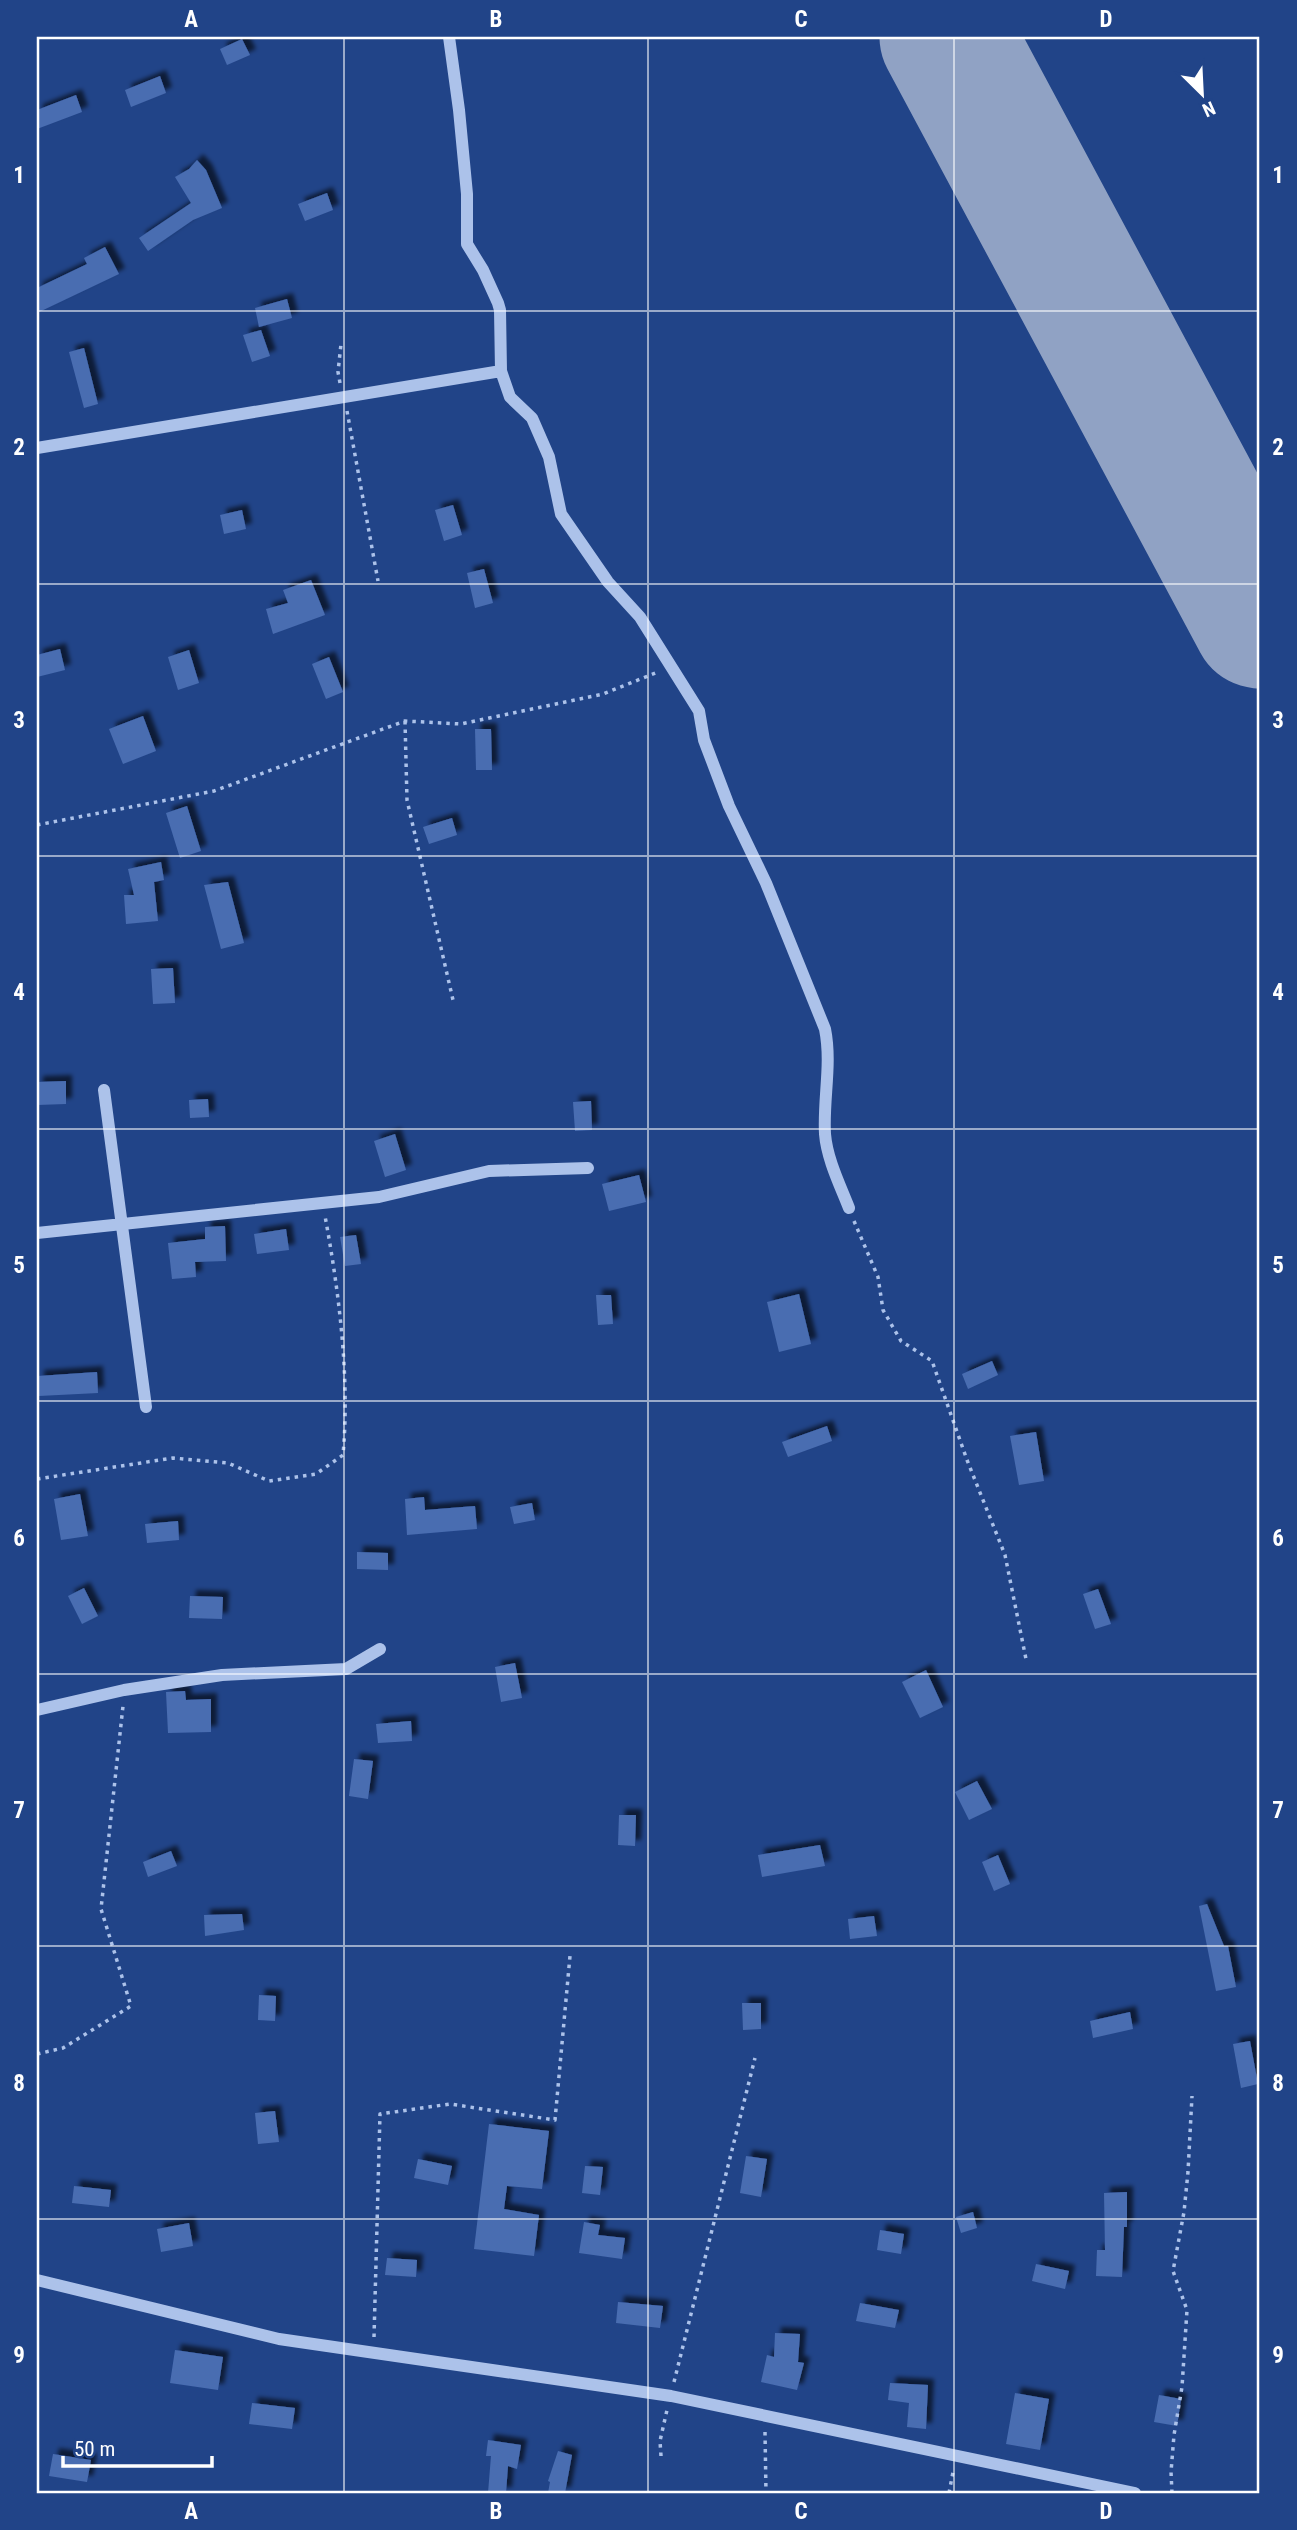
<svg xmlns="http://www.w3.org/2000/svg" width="1297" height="2530" viewBox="0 0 1297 2530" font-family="'Roboto Condensed',sans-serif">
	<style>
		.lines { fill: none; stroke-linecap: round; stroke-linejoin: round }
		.taxiway { stroke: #90a2c4; stroke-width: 54 }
		.runway { stroke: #90a2c4; stroke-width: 135 }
		.building { fill: #496db1; filter: url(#shadow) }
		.path { stroke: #acc2ea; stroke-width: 3.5; stroke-dasharray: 3.5 5; stroke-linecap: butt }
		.minor { stroke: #acc2ea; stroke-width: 12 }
		.grid { fill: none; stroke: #fff; stroke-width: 2; stroke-opacity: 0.55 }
		.neatline { fill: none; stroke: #fff; stroke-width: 2.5 }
		.grid-label { font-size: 23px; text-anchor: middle; font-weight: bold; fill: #fff }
	</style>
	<defs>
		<filter id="shadow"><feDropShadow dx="6" dy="-6" stdDeviation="2" flood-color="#0009"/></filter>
	</defs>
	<rect width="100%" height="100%" fill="#214488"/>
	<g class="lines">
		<path class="taxiway" d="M1206 520 1238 546 1260 551"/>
		<path class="runway" d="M947 37 1260 621"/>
	</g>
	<path class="building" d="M242 39 250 55 227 65 220 49Z
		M160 76 166 93 131 107 125 90Z
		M76 95 82 112 37 129V110Z
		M197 160 206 170 222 208 193 220 148 251 139 238 191 203 175 177 189 169Z
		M327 193 333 210 305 221 298 204Z
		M105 247 119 274 37 313V288L87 264 84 258Z
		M287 299 292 318 259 327 255 308Z
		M261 330 270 356 252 362 243 335Z
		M84 348 98 404 84 408 69 352Z
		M453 505 462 535 444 541 435 510Z
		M242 510 246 529 224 534 220 515Z
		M484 569 493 603 475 608 467 573Z
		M311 580 325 615 273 634 266 609 288 603 283 590Z
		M60 649 65 670 37 677V655Z
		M189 650 199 683 178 690 168 657Z
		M329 657 343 692 326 699 312 664Z
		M143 716 156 751 123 764 109 729Z
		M475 729H491L492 770H476Z
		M187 806 201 851 180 858 166 813Z
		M452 818 457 835 429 844 423 827Z
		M161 862 164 880 154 882 158 921 126 924 124 895H134L128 869Z
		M228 882 244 943 221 949 204 885Z
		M173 968 175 1003 153 1004 151 969Z
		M66 1081V1104L37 1105V1082Z
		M208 1099 209 1117 190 1118 189 1100Z
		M591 1101 592 1130 575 1131 573 1102Z
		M395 1134 406 1170 385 1177 374 1141Z
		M639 1175 646 1202 609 1211 602 1184Z
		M225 1226 226 1261 195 1262 196 1277 172 1279 168 1243 205 1239V1227Z
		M286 1229 289 1250 257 1254 254 1234Z
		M356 1235 361 1264 345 1266 340 1237Z
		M799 1294 811 1344 779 1352 767 1302Z
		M596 1295H611L613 1324 598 1325Z
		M992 1361 998 1375 968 1389 962 1374Z
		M97 1372 98 1393 39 1396 38 1376Z
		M827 1426 832 1441 788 1457 782 1442Z
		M1036 1432 1044 1481 1019 1485 1010 1436Z
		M80 1494 88 1536 61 1540 54 1499Z
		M424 1497 425 1510 475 1506 477 1529 407 1535 405 1499Z
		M532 1503 535 1520 514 1524 510 1507Z
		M178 1521 179 1540 147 1543 145 1524Z
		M357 1552 388 1553V1570L357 1569Z
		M84 1588 98 1616 82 1624 68 1596Z
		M1098 1589 1111 1624 1095 1629 1083 1594Z
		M190 1596 223 1597 222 1619 189 1618Z
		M515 1663 522 1698 501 1702 495 1667Z
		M926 1670 943 1707 920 1718 902 1682Z
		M185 1691 186 1700 211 1699V1732L168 1733 166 1692Z
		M411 1721 412 1741 378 1743 376 1724Z
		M354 1759 373 1761 368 1799 349 1796Z
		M977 1781 992 1809 969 1820 955 1792Z
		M619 1815H636L635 1846 618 1845Z
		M820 1845 825 1866 762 1877 758 1855Z
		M171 1851 177 1866 148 1877 143 1862Z
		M998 1855 1010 1884 994 1891 982 1862Z
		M1207 1904 1224 1946H1228L1236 1987 1216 1991 1199 1906Z
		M242 1914 244 1930 205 1936 204 1915Z
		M874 1916 877 1936 850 1939 848 1919Z
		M259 1995 276 1996 275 2021 258 2020Z
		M742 2003H761V2029L743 2030Z
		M1130 2012 1133 2029 1093 2038 1090 2021Z
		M1250 2041 1258 2084 1241 2088 1233 2044Z
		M275 2111 279 2142 258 2144 255 2113Z
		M489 2124 549 2131 542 2189 507 2186 504 2209 539 2215 534 2256 474 2249Z
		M746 2156 767 2159 761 2197 740 2193Z
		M418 2159 452 2166 448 2185 414 2178Z
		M585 2166 603 2167 600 2195 582 2193Z
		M74 2186 111 2190 109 2207 72 2203Z
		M1127 2192V2227H1124L1122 2277 1096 2276 1097 2250H1105L1104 2193Z
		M973 2212 977 2228 961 2233 956 2217Z
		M584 2222 600 2225 598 2235 625 2238 622 2259 579 2253Z
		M189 2223 193 2246 161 2252 157 2229Z
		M880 2230 904 2234 901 2254 877 2250Z
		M387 2258 417 2260 416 2277 385 2275Z
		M1036 2264 1069 2271 1065 2289 1032 2281Z
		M618 2302 663 2306 660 2328 616 2323Z
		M860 2303 899 2310 895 2328 856 2321Z
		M775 2333 800 2334 798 2362 804 2363 797 2390 761 2382 767 2355 774 2357Z
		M175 2350 223 2357 218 2390 170 2383Z
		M890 2383 928 2385 926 2429 907 2427 909 2403 888 2400Z
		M1015 2393 1049 2399 1040 2450 1006 2444Z
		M1159 2395 1181 2399 1177 2426 1154 2422Z
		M252 2403 295 2408 292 2429 249 2424Z
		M488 2440 521 2445 517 2469 508 2466 506 2493H488L491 2456H486Z
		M558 2451 572 2455 565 2493H548L550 2482 548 2481Z
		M53 2454 91 2460 87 2482 49 2476Z"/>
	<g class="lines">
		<path class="path" d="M340 383 338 372 341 344
			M347 411 378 581
			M405 721 407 800 453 1000
			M37 825 214 791 405 721 461 724 603 694 658 672
			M854 1221 878 1277 883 1310 901 1341 932 1361 967 1460 1005 1555 1026 1659
			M37 1479 173 1458 228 1463 269 1481 316 1474 343 1455C350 1378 339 1292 325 1216
			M37 2054 63 2048 131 2006 101 1909 123 1706
			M374 2337 380 2114 450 2104 555 2120 570 1956
			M674 2382 755 2058
			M765 2432 766 2493
			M661 2456 660 2441 667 2410
			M949 2493 953 2472
			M1172 2493 1171 2472 1174 2435 1182 2387 1187 2310 1173 2271 1184 2212 1188 2172 1192 2096"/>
		<path class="minor" d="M449 37 459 110 467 194V244L483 270 498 303 500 310 501 371 510 397 532 418 549 457 561 514 608 582 640 617 699 711 704 740 729 806 766 883 825 1029C832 1064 823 1099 825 1134 827 1159 840 1185 849 1208
			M37 448 501 371
			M104 1090 146 1407
			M37 1233 379 1197 489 1171 588 1168
			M37 1710 124 1690 222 1675 346 1669 380 1649
			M37 2280 279 2339 671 2396 1135 2493"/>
	</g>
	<path class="grid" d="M344 37V2493M648 37V2493M954 37V2493M37 311H1260M37 584H1260M37 856H1260M37 1129H1260M37 1401H1260M37 1674H1260M37 1946H1260M37 2219H1260"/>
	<rect width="1297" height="2530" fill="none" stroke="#214488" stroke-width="77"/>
	<g transform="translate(1202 94) rotate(156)" stroke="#214488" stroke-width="5" paint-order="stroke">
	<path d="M0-5L12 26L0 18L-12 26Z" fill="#ffffff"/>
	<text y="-10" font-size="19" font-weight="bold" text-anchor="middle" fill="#ffffff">N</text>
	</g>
	<path d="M63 2456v10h149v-10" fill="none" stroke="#ffffff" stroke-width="3.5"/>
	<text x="74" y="2456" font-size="21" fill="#ffffff" stroke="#214488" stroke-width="5" paint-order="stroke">50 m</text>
	<rect x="38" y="38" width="1220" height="2454" class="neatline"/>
	<g class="grid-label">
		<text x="191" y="27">A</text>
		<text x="496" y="27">B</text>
		<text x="801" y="27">C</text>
		<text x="1106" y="27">D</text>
		<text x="19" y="183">1</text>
		<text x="1278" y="183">1</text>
		<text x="19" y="455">2</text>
		<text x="1278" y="455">2</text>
		<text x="19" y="728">3</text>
		<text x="1278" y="728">3</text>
		<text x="19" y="1000">4</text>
		<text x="1278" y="1000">4</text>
		<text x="19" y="1273">5</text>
		<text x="1278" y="1273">5</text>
		<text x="19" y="1546">6</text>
		<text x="1278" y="1546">6</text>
		<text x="19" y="1818">7</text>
		<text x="1278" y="1818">7</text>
		<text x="19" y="2091">8</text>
		<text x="1278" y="2091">8</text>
		<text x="19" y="2363">9</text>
		<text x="1278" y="2363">9</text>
		<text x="191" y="2519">A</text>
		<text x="496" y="2519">B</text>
		<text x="801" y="2519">C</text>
		<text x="1106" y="2519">D</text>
	</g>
</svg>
